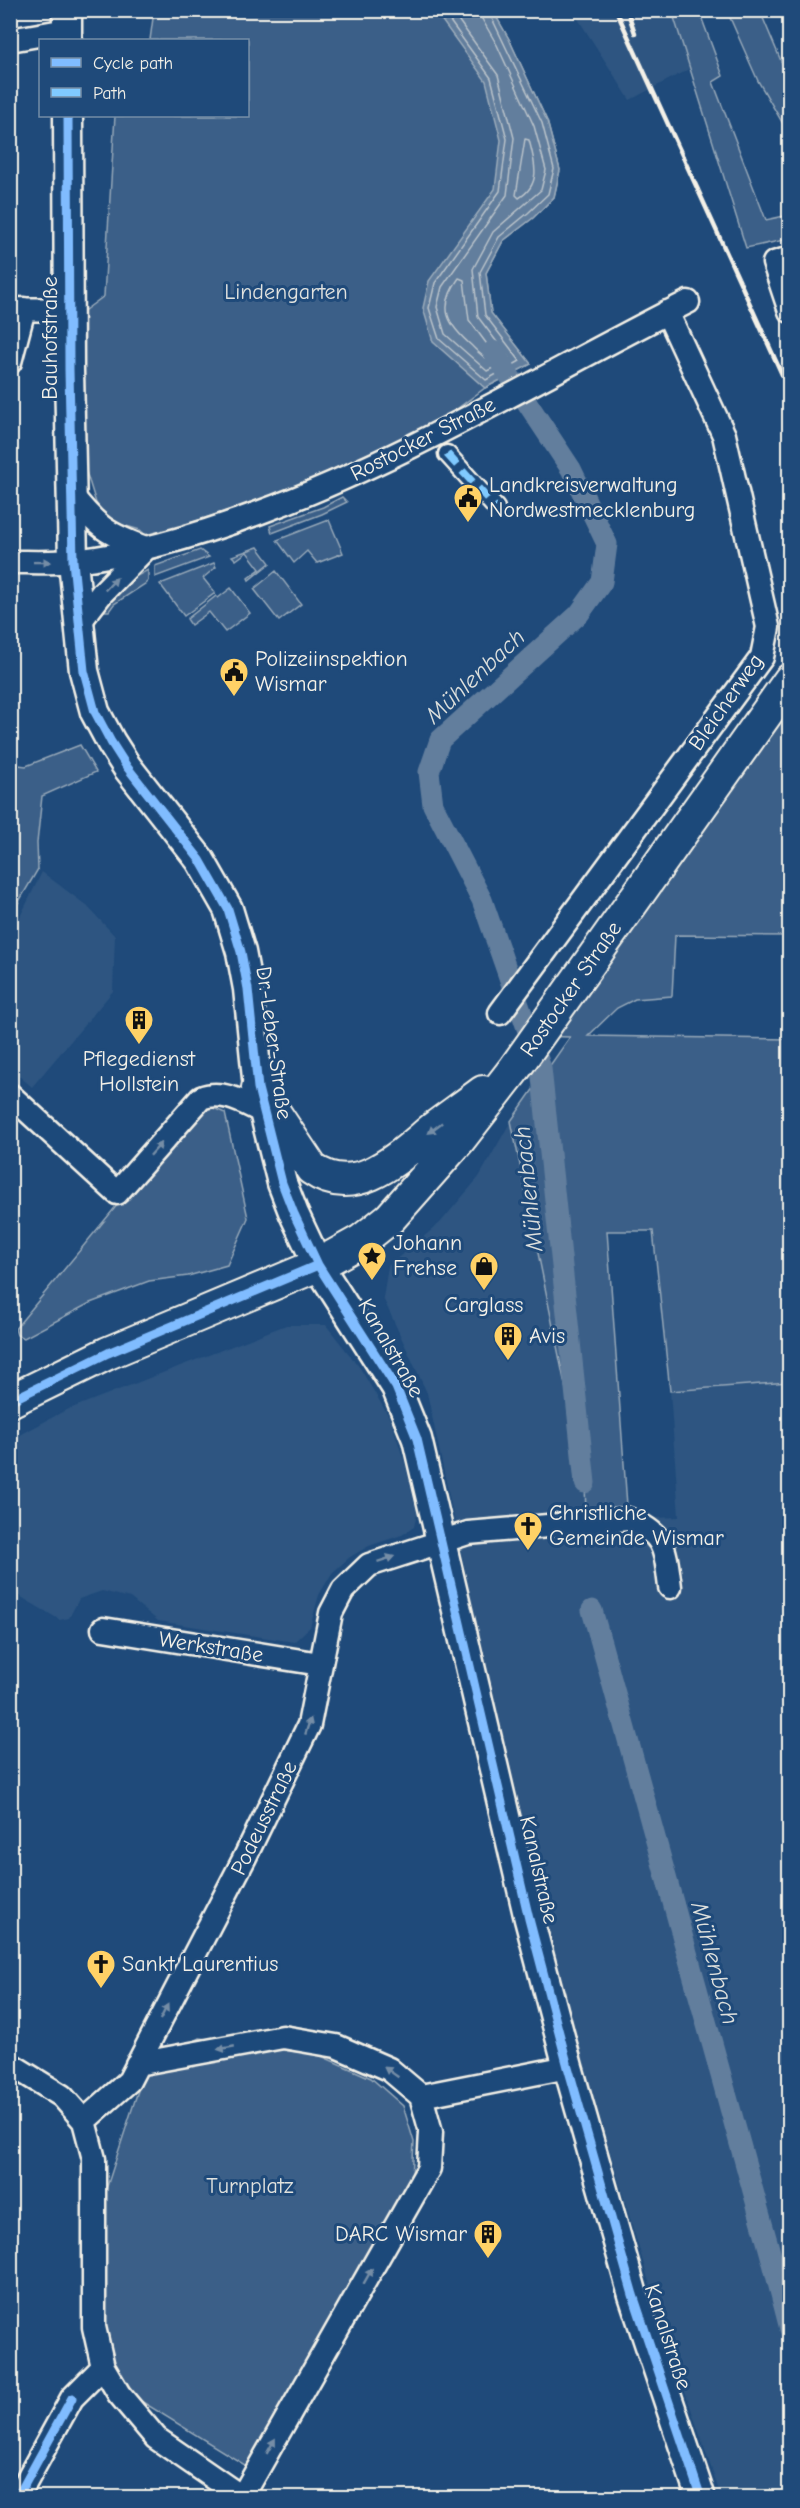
<svg xmlns="http://www.w3.org/2000/svg" width="800" height="2508" viewBox="0 0 800 2508" font-family="'Comic Neue',sans-serif">
	<style>
		.built { fill: #2d5581 }
		.green { fill: #3a5f88; stroke: #97a8b8; stroke-width: 1.5 }
		.water { fill: #627e9d; stroke: #9cacbb; stroke-width: 1.5 }
		.lines { fill: none; stroke-linecap: round; stroke-linejoin: round }
		.shore { stroke: #bac3ca; stroke-width: 1.5 }
		.canal { stroke: #627e9d; stroke-width: 21 }
		.pedestrian-casing { stroke: #f4f1e8; stroke-width: 21 }
		.minor-casing { stroke: #f4f1e8; stroke-width: 27 }
		.tertiary-casing { stroke: #f4f1e8; stroke-width: 33 }
		.secondary-casing { stroke: #f4f1e8; stroke-width: 36 }
		.pedestrian { stroke: #1f4a7a; stroke-width: 16 }
		.minor { stroke: #1f4a7a; stroke-width: 22 }
		.tertiary { stroke: #1f4a7a; stroke-width: 28 }
		.secondary { stroke: #1f4a7a; stroke-width: 32 }
		.rail { stroke: #f4f1e8; stroke-width: 4.5 }
		.quiet { stroke: #80caff; stroke-width: 8; stroke-dasharray: 15 8; stroke-linecap: butt }
		.cycleway-casing { stroke: #1f4a7a; stroke-width: 13 }
		.cycleway { stroke: #80bcff; stroke-width: 9 }
		.oneway { fill: #748da6 }
		.labels { text-anchor: middle; dominant-baseline: central; stroke-width: 6; stroke-linejoin: round; paint-order: stroke }
		.park-label { font-size: 22px; fill: #e1e2de; stroke: #1f4a7a }
		.street-label { font-size: 22px; fill: #f4f1e8; stroke: #1f4a7a }
		.poi-label { font-size: 22px; fill: #f4f1e8; stroke: #1f4a7a; text-anchor: start }
		.water-label { font-size: 24px; font-style: italic; fill: #dee0dd; stroke: #1f4a7a }
	</style>
	<rect width="100%" height="100%" fill="#1f4a7a"/>
	<filter id="ink" filterUnits="userSpaceOnUse"><feTurbulence type="fractalNoise" baseFrequency=".0167" numOctaves="2"/><feDisplacementMap in="SourceGraphic" scale="12" xChannelSelector="R" yChannelSelector="G"/><feConvolveMatrix kernelMatrix="1 2 1 2 8 2 1 2 1" color-interpolation-filters="sRGB"/></filter>
	<g filter="url(#ink)">
		<path class="built" d="M573 11H671L691 68 630 100Z
			M42 872 87 906 115 936 113 991 32 1087 11 1069V935Z
			M511 1121 585 1483 586 1515 628 1519 679 1517 670 1391 789 1382V2497H721L659 2315 540 1919 427 1393 383 1298 388 1266 440 1223 479 1177Z
			M286 1325H326L360 1368 391 1420 406 1467 417 1514 414 1527 402 1535 369 1546 350 1557 332 1573 319 1595 310 1627 294 1642 158 1621 130 1598 102 1591 79 1599 69 1618 60 1620 11 1591V1440L64 1411Z"/>
		<path class="green" d="M154 11H493L509 39 547 121 560 170 554 197 533 218 503 241 486 273 491 313 531 364 485 388 446 417 293 489 148 537 140 530 119 524 106 516 96 503 85 468 81 313 104 296 115 116H248V40H150Z
			M672 11H699L723 76 713 82 766 220 789 215V239L746 248Z
			M727 11H760L789 80V134L758 81Z
			M342 497 347 502 322 514 272 533 270 526 323 507Z
			M329 520 343 553 317 563 307 551 294 563 277 540Z
			M258 547 270 563 249 580 248 578 260 569 247 552 236 560 232 556Z
			M200 550 209 557 155 577V566Z
			M214 563 216 567 203 578 215 593 184 616 160 584Z
			M148 570V581L145 584 114 604 109 611H98L133 578Z
			M276 571 301 604 279 621 254 589Z
			M231 588 250 613 225 632 209 612 191 625 187 619 216 596 218 598Z
			M789 680V936L675 935 672 996 635 999 617 1008 588 1036 789 1039V1382L670 1391 653 1231H607L628 1519 586 1515 585 1483 511 1121 570 1037 538 1036Z
			M80 745 96 772 42 796 37 843 38 869 11 915V764L26 766Z
			M198 1107H211L225 1113 248 1218 227 1265 188 1276 149 1281 90 1303 24 1338 17 1335 15 1329Z
			M200 2038 319 2055 371 2078 403 2106 414 2142 412 2177 248 2467 115 2385 101 2329 103 2199 146 2066Z"/>
		<path class="water" d="M435 11H493L509 39 547 121 560 170 554 197 533 218 503 241 486 273 491 313 531 364 485 388 433 342 423 308 429 281 495 189 501 140 486 81Z"/>
		<g class="lines">
			<path class="shore" d="M442 10 491 78 507 139 500 191 435 283 429 308 439 339 486 380 520 361 485 315 480 272 499 237 528 213 548 194 554 169 542 123 488 10
				M451 10 498 75 514 138 507 195 442 287 437 307 445 334 487 371 507 361 509 358 478 317 473 269 493 232 541 190 546 170 534 126 497 45 482 19 481 10
				M525 139 529 140C535 163 542 184 519 198L516 195Z
				M459 278 464 280 469 320 495 355 490 360C483 358 477 351 472 346 447 324 437 308 459 278Z"/>
			<path class="canal" d="M493 351 571 469 607 544 602 582 579 614 440 740 429 772 433 805 482 900 541 1068 585 1483
				M592 1610 773 2263 790 2329"/>
			<g class="pedestrian-casing">
				<path id="pedestrian" d="M447 454 496 508"/>
			</g>
			<g class="minor-casing">
				<path id="minor" d="M10 40 67 30
					M790 258 774 263 790 311
					M10 309 69 310
					M10 362 24 309
					M71 494C97 527 107 534 146 548L102 593 79 623
					M10 562C31 562 53 563 74 561 137 554 199 535 258 513 408 458 545 374 688 302
					M500 1013 762 657 768 627 724 435 667 312
					M10 1095 117 1193 201 1098C222 1089 244 1103 263 1112
					M103 1629 320 1664
					M10 2064 62 2096 84 2121 94 2159V2327L103 2367 119 2394 156 2438 243 2498
					M137 2064 283 2037 336 2046 389 2069 421 2096 431 2132 429 2168 242 2497
					M421 2096 568 2067
					M84 2121 129 2081 244 1859 309 1725 331 1613 343 1590 369 1565 468 1533 628 1519C666 1534 665 1549 670 1587
					M17 2498 72 2398 103 2367"/>
			</g>
			<g class="tertiary-casing">
				<path id="tertiary" d="M67 10V40
					M68 116 69 370 73 561 84 671 95 712 111 742 127 767 200 860 228 909 241 952 248 989 258 1088 282 1183 294 1214 318 1265 396 1387 417 1439 529 1919 568 2067 633 2295 701 2498"/>
			</g>
			<g class="secondary-casing">
				<path id="secondary" d="M258 1088 312 1169C357 1201 401 1155 434 1128 450 1116 467 1104 483 1092
					M10 1401 108 1353 318 1265 361 1241 390 1218 459 1140 515 1068 790 680"/>
			</g>
			<use href="#pedestrian" class="pedestrian"/>
			<use href="#minor" class="minor"/>
			<use href="#tertiary" class="tertiary"/>
			<use href="#secondary" class="secondary"/>
			<path class="rail" d="M616 10 790 392
				M627 10 635 33"/>
			<path class="quiet" d="M447 454 496 508"/>
			<g class="cycleway-casing">
				<path id="cycleway" d="M68 116 69 370 73 561 84 671 95 712 111 742 127 767 200 860 228 909 241 952 248 989 258 1088 282 1183 294 1214 318 1265 396 1387 417 1439 529 1919 568 2067 633 2295 701 2498
					M10 1401 108 1353 318 1265
					M17 2498 72 2398"/>
			</g>
			<use href="#cycleway" class="cycleway"/>
		</g>
		<defs><path id="oneway-solid" d="M-6-.8H1V-3.2L6.5 0L1 3.2V.8H-6Z" transform="scale(1.5)"/></defs>
		<g class="oneway">
			<use href="#oneway-solid" transform="translate(42 562) rotate(-1)"/>
			<use href="#oneway-solid" transform="translate(111 584) rotate(-46)"/>
			<use href="#oneway-solid" transform="translate(435 1128) rotate(142)"/>
			<use href="#oneway-solid" transform="translate(156 1149) rotate(-48)"/>
			<use href="#oneway-solid" transform="translate(386 1559) rotate(-18)"/>
			<use href="#oneway-solid" transform="translate(308 1726) rotate(-72)"/>
			<use href="#oneway-solid" transform="translate(164 2012) rotate(-63)"/>
			<use href="#oneway-solid" transform="translate(226 2048) rotate(169)"/>
			<use href="#oneway-solid" transform="translate(391 2072) rotate(-145)"/>
			<use href="#oneway-solid" transform="translate(368 2276) rotate(-60)"/>
			<use href="#oneway-solid" transform="translate(271 2446) rotate(-60)"/>
		</g>
	</g>
	<defs>
		<g id="civic-pin" transform="scale(1.5)"><path d="M0 17L-7.5 6A9.5 9.5 0 1 1 7.5 6Z" fill="#ffd166" stroke="#1f4a7a"/><path d="M-.6-6.5H3V-4.5H.6V-3L4-1V1h2V6H-6V1h2V-1L-.6-3ZM-1.2 2.5V6h2.4V2.5Z" fill="#111"/></g>
		<g id="building-pin" transform="scale(1.5)"><path d="M0 17L-7.5 6A9.5 9.5 0 1 1 7.5 6Z" fill="#ffd166" stroke="#1f4a7a"/><path d="M-4-6H4V6H1V3H-1V6H-4ZM-2.5-4.3h1.7v1.8h-1.7ZM.8-4.3h1.7v1.8H.8ZM-2.5-1h1.7V.8h-1.7ZM.8-1h1.7V.8H.8Z" fill="#111"/></g>
		<g id="sight-pin" transform="scale(1.5)"><path d="M0 17L-7.5 6A9.5 9.5 0 1 1 7.5 6Z" fill="#ffd166" stroke="#1f4a7a"/><path d="M0-6L1.8-2.2L6-1.7L2.9 1.2L3.7 5.4L0 3.3L-3.7 5.4L-2.9 1.2L-6-1.7L-1.8-2.2Z" fill="#111"/></g>
		<g id="shop-pin" transform="scale(1.5)"><path d="M0 17L-7.5 6A9.5 9.5 0 1 1 7.5 6Z" fill="#ffd166" stroke="#1f4a7a"/><path d="M-5-2.5h2.3a2.7 3.5 0 0 1 5.4 0H5L5.5 6h-11ZM-1.5-2.5h3a1.5 2.3 0 0 0-3 0Z" fill="#111"/></g>
		<g id="church-pin" transform="scale(1.5)"><path d="M0 17L-7.5 6A9.5 9.5 0 1 1 7.5 6Z" fill="#ffd166" stroke="#1f4a7a"/><path d="M-1.2-6h2.4v3.5h3.3v2.4h-3.3V6h-2.4V-.1h-3.3v-2.4h3.3Z" fill="#111"/></g>
	</defs>
	<g fill-rule="evenodd">
		<use href="#civic-pin" x="468" y="498"/>
		<use href="#civic-pin" x="234" y="672"/>
		<use href="#building-pin" x="139" y="1020"/>
		<use href="#sight-pin" x="372" y="1256"/>
		<use href="#shop-pin" x="484" y="1266"/>
		<use href="#building-pin" x="508" y="1336"/>
		<use href="#church-pin" x="528" y="1526"/>
		<use href="#church-pin" x="101" y="1964"/>
		<use href="#building-pin" x="488" y="2234"/>
	</g>
	<g class="labels">
		<g class="park-label">
			<text x="286" y="292">Lindengarten</text>
			<text x="250" y="2186">Turnplatz</text>
		</g>
		<g class="street-label">
			<text transform="translate(50 338) rotate(-90)">Bauhofstraße</text>
			<text transform="translate(423 439) rotate(-27)">Rostocker Straße</text>
			<text transform="translate(726 702) rotate(-55)">Bleicherweg</text>
			<text transform="translate(571 989) rotate(-55)">Rostocker Straße</text>
			<text transform="translate(274 1043) rotate(82)">Dr.-Leber-Straße</text>
			<text transform="translate(391 1348) rotate(60)">Kanalstraße</text>
			<text transform="translate(211 1647) rotate(9)">Werkstraße</text>
			<text transform="translate(264 1818) rotate(-64)">Podeusstraße</text>
			<text transform="translate(539 1870) rotate(77)">Kanalstraße</text>
			<text transform="translate(668 2337) rotate(72)">Kanalstraße</text>
		</g>
		<g class="poi-label">
			<text x="489" y="485">Landkreisverwaltung<tspan x="489" dy="25">Nordwestmecklenburg</tspan></text>
			<text x="255" y="659">Polizeiinspektion<tspan x="255" dy="25">Wismar</tspan></text>
			<text x="139" y="1059" text-anchor="middle">Pflegedienst<tspan x="139" dy="25">Hollstein</tspan></text>
			<text x="393" y="1243">Johann<tspan x="393" dy="25">Frehse</tspan></text>
			<text x="484" y="1305" text-anchor="middle">Carglass</text>
			<text x="529" y="1336">Avis</text>
			<text x="549" y="1513">Christliche<tspan x="549" dy="25">Gemeinde Wismar</tspan></text>
			<text x="122" y="1964">Sankt Laurentius</text>
			<text x="467" y="2234" text-anchor="end">DARC Wismar</text>
		</g>
		<g class="water-label">
			<text transform="translate(475 676) rotate(-43)">Mühlenbach</text>
			<text transform="translate(528 1189) rotate(-96)">Mühlenbach</text>
			<text transform="translate(715 1963) rotate(75)">Mühlenbach</text>
		</g>
	</g>
	<rect width="800" height="2508" fill="none" stroke="#1f4a7a" stroke-width="36"/>
	<rect x="18" y="18" width="764" height="2472" fill="none" stroke="#f4f1e8" stroke-width="2" filter="url(#ink)"/>
	<rect x="39" y="39" width="210" height="78" fill="#1f4a7a" stroke="#748da6" stroke-width="1.5"/>
	<rect x="51" y="58" width="30" height="9" fill="#80bcff" stroke="#748da6" stroke-width="1.5"/>
	<text x="93" y="69" font-size="18" fill="#f4f1e8">Cycle path</text>
	<rect x="51" y="88" width="30" height="9" fill="#80caff" stroke="#748da6" stroke-width="1.5"/>
	<text x="93" y="99" font-size="18" fill="#f4f1e8">Path</text>
</svg>
